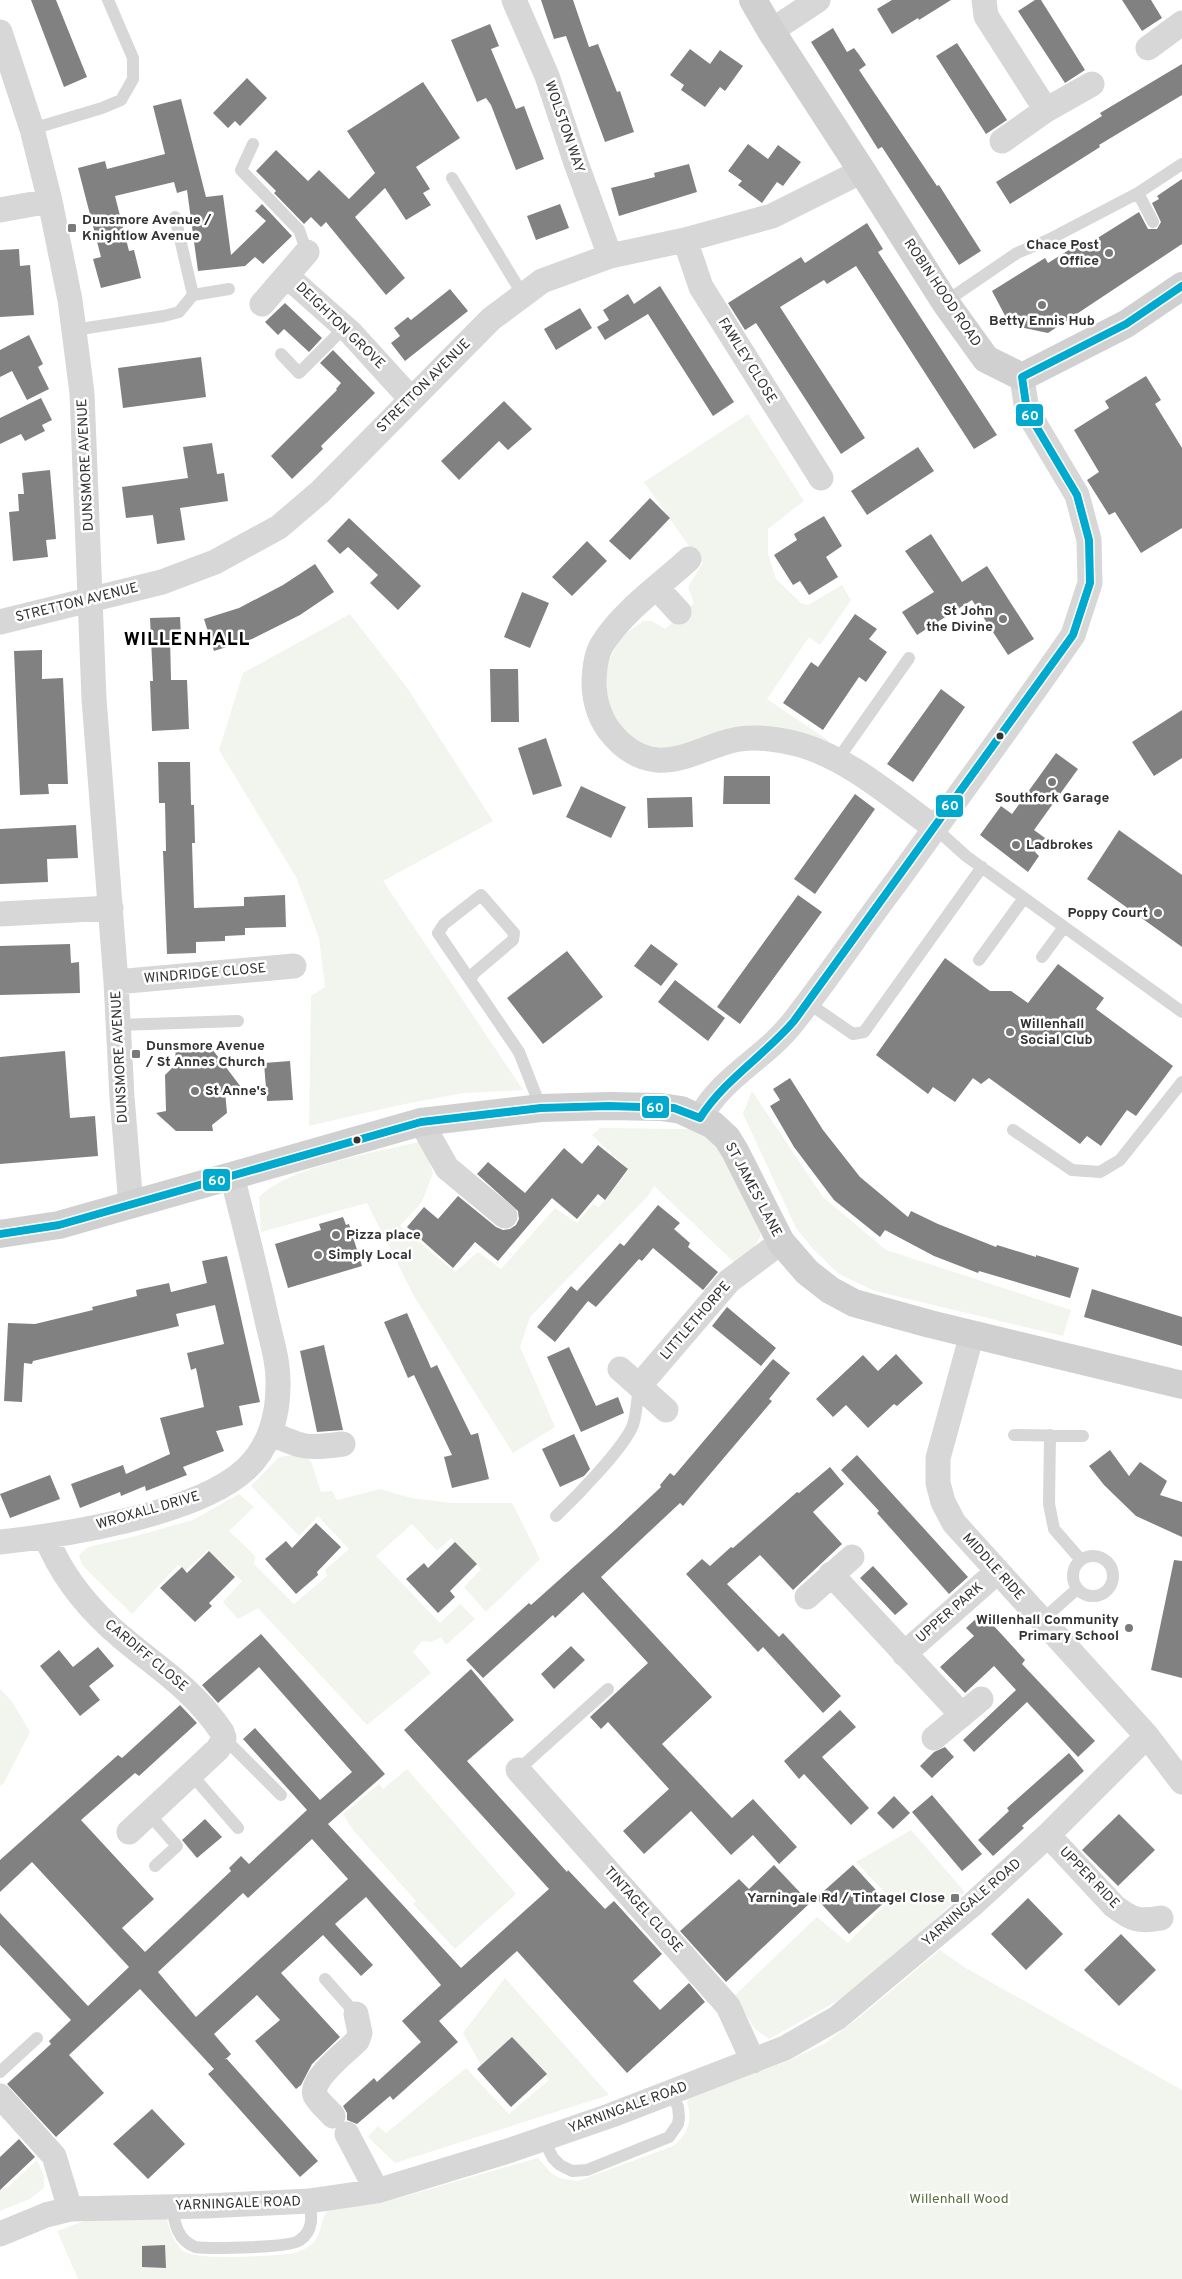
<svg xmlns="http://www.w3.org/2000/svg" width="1182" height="2279" viewBox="0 0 1182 2279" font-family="Overpass,sans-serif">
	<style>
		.green { fill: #f1f5ed }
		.building { fill: #818181; fill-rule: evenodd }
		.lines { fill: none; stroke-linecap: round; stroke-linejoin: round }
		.lane { stroke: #d7d7d7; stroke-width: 12 }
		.street { stroke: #d7d7d7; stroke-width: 25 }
		.secondary { stroke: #d0d0d0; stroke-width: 28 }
		.bus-1-casing { stroke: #fff; stroke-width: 11 }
		.bus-1 { stroke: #00a9ce; stroke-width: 8 }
		.poi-dot { fill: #7a7a7a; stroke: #fff; stroke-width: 2 }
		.bus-dot { fill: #333; stroke: #fff; stroke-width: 2 }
		.labels { text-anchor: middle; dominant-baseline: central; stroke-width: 5; stroke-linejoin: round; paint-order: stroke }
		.street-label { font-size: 14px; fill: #333; stroke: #fff }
		.poi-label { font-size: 14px; font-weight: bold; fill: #333; stroke: #fff; text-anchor: start }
		.park-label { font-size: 14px; fill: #56703f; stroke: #fff }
		.district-label { font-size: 19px; font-weight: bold; letter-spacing: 1px; fill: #000; stroke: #fff }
		.line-badge { stroke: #fff; stroke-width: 2 }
		.badge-label { font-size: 14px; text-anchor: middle; font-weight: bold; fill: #fff }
	</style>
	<rect width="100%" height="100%" fill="#fff"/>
	<path class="green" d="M748 414 804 501 768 529V554L776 579 801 603 808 605 842 585 851 600 820 645 809 637 767 699 829 741 828 746 649 753 610 723 605 669 621 637 643 621H652L665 629 694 603 688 587 703 563 691 549 644 482Z
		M350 614 408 689 493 821 383 881 523 1090 463 1093 400 1105 309 1126 311 996 325 987 319 938 296 877 219 750 243 673Z
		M752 1091 823 1197 886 1250 1071 1310 1063 1336 875 1291 839 1274 815 1251 796 1228 743 1114Z
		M600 1128 689 1129 711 1140 733 1169 760 1221V1237L752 1251 736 1264 654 1186 648 1196 530 1317 520 1347 555 1427 513 1453 414 1296 367 1203 261 1232 259 1197C292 1165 376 1153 422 1141L433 1173 422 1202 400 1226 455 1272 478 1252 501 1269 555 1208 577 1223 593 1204 599 1207 629 1170 592 1135Z
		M299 1454 311 1461 321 1492 332 1491 337 1500 380 1489 411 1498 452 1503H512L540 1559 486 1612 464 1587 481 1569 451 1538 437 1551 412 1524 376 1556 440 1623 460 1604 475 1619 446 1645 441 1637 431 1642 422 1641 413 1652 431 1673 367 1725 258 1608 238 1619 223 1602 242 1581 208 1550 184 1572 182 1567 178 1565 132 1614 82 1565 79 1555 88 1547 132 1537 193 1520 239 1494 254 1507 229 1531 255 1556 254 1564 294 1604 327 1576 325 1570 349 1549 318 1516 299 1536 251 1486 279 1457Z
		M0 1689 11 1700 30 1732 4 1783 0 1786Z
		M407 1769 516 1894 455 1949 413 1904 416 1901 353 1830 343 1814 379 1784 383 1789Z
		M911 1830 965 1892 855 1991 769 2039 755 2029 734 1996 817 1917 848 1943 891 1899 856 1862Z
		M940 1950 964 1967 1182 2090V2279H78L57 2231 87 2220 166 2217C170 2230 173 2242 183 2251 195 2261 277 2256 294 2253 299 2252 307 2248 311 2245 322 2236 320 2221 327 2210L381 2203 538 2158 550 2172 559 2178 578 2181 673 2146C688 2134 693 2121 687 2102L690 2097 788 2061 824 2044 861 2016Z
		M505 1978 609 2095 395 2163 368 2137 378 2126 386 2133 466 2068 509 2114 549 2080 512 2037 481 2065 463 2033Z
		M37 2160 44 2176V2188L30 2199 0 2211V2189L8 2187Z"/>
	<path class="building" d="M31 0H56L87 77 64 87Z
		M541 0H573L589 47 598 44 617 92 620 91 634 132 605 142 566 36 554 39Z
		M892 0H951L919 20 918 18 892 34 877 9Z
		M1035 0H1041L1085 70 1065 83 1018 11Z
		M1122 0H1151L1162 18 1142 31Z
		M490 24 499 46 491 49 516 109 524 106 544 159 516 170 491 105 486 98 477 102 451 40Z
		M833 28 847 52 854 48 860 56 866 65 859 70 937 186 939 185 981 251 959 265 882 147 878 149 811 42Z
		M957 43 1007 120 986 134 936 56Z
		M690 49 710 64 720 50 743 66 725 91 720 87 705 107 681 90 684 85 670 75Z
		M1182 64V95L1099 145 1100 147 1010 204 996 182 1102 116 1100 113Z
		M247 78 267 98 240 126 235 121 228 128 213 113Z
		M423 82 460 138 416 167 430 189 423 193 431 205 406 220 385 188 355 217 405 278 386 295 326 222 321 227 311 217 304 224 274 193 276 191 256 171 276 150 308 181 319 170 349 199 375 173 347 131Z
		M181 99 206 197 223 195 231 255 266 221 255 211 262 204 292 236 263 264 255 257 245 266 198 271 187 190 177 193 174 182 115 196 129 251 134 250 141 278 101 288 93 259 101 257 78 168 105 161 107 169 165 154 153 106Z
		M748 144 768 159 778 145 801 162 783 186 777 182 762 203 738 185 742 181 728 171Z
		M689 164 697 192 619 216 611 188 655 177 654 173Z
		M1182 179V244L1048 333 1010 325 992 291 1045 258 1048 263 1085 240 1088 244 1139 212 1148 229H1157L1161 222 1152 203 1159 199 1157 196Z
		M560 204 569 228 536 240 527 216Z
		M867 223 883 249 878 252 997 435 974 449 856 266 827 284 824 280 780 307 865 438 841 454 756 323 745 330 728 303 801 257 805 263Z
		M19 249 20 266 30 265 34 315 0 317V250Z
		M660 286 734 402 713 416 648 314 605 340 597 327 609 320 603 310 628 294 634 304Z
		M450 289 468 311 405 361 391 343 400 336 394 328 408 317 411 320Z
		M285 303 322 338 309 352 284 329 278 335 265 322Z
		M580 308 592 328 556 350 544 329Z
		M29 335 43 364 38 367 49 389 27 400 12 371 0 377V350Z
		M333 350 375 393 321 446 323 449 292 479 271 456 337 390 336 389 341 383 320 363Z
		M201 357 206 397 123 408 118 368Z
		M1146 376 1161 400 1155 404 1182 448V528L1141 553 1115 512 1109 515 1087 480 1099 472 1074 430 1109 408 1105 401Z
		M41 398 52 420 42 425 45 431 25 441 21 434 0 444V418Z
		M504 401 532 429 508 450 499 441 459 480 441 461Z
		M212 443 217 474 224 473 228 501 180 508 185 540 157 544 153 515 126 518 122 487 188 478 183 447Z
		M918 447 934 471 867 515 851 491Z
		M50 470 56 539 46 540 48 557 13 561 9 512 19 511 18 494H24L22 473Z
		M650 498 670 518 630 560 609 541Z
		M824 516 842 546 826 557 838 577 809 595 800 581 793 585 774 555 797 540 794 534Z
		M349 518 421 586 398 610 370 583 378 575 348 547 340 554 327 541Z
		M931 534 962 582 987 566 1034 639 1008 655 972 600 917 635 902 612 934 592 905 551Z
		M587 541 607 561 572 596 552 577Z
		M315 564 334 592 300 615 252 639 214 651 204 619 239 608 283 585Z
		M522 592 549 603 530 648 504 637Z
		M855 614 877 629 869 639 887 652 866 682 859 677 823 730 783 703 811 662 818 667Z
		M180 617 181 636 170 637 171 680H187L189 729 152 731 150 681H153L150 618Z
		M42 650V679L63 678 68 784H48L49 794 20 795 14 651Z
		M490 669H518L519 722H491Z
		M941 689 965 707 913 782 887 764Z
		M1182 710V758L1154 776 1132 742Z
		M546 738 562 786 533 795 518 748Z
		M1056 753 1078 769 1034 830 1045 838 1035 852 1039 856 1028 872 980 835 1001 806 1012 814Z
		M158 762H190L191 805H194L195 843H192L194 908 244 906V897L285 895 286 927 245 928V935L225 936V941L196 942V953L167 954 163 851H166L165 803H159Z
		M724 776H770V804H723Z
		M581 786 626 807 611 838 566 817Z
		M855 794 875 809 815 894 794 879Z
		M692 797 693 827 648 828 647 798Z
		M76 825 78 858 47 859 48 882 0 884V829Z
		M1119 830 1182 875V947L1087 879Z
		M798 895 822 912 740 1024 717 1007Z
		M70 944 71 963 79 962 80 993 0 995V946Z
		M651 944 678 964 661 986 634 966Z
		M567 951 603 997 543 1044 507 998Z
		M945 958 990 991H1011L1028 1003 1058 964 1104 998 1096 1009 1173 1066 1136 1116 1127 1110 1101 1146 1087 1136 1080 1144 989 1078 981 1084 973 1078 955 1102 933 1087 928 1094 876 1055Z
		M675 980 725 1018 708 1041 658 1002Z
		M175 1045H209L244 1091H225L227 1113 212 1125 213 1131H176L156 1113 166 1111 165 1075 176 1064Z
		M65 1051 70 1118 95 1116 98 1156 0 1164V1057Z
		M290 1061 293 1100 267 1101 264 1063Z
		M790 1078 823 1130 860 1177 908 1217 911 1211 938 1224 996 1247 997 1245 1036 1257V1255L1079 1268 1070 1298 979 1271 978 1273 934 1256 885 1230 880 1237 834 1200 794 1147 770 1106 780 1100 773 1089Z
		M598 1145 628 1169 605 1200 598 1194 577 1219 552 1198 498 1261 475 1242 453 1268 407 1227 424 1207 438 1219 458 1196 496 1227 503 1230 510 1229 516 1225 519 1219 518 1211 477 1174 488 1162 525 1193 564 1148 582 1164Z
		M658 1205 680 1223 674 1229 690 1243 688 1247 718 1272 703 1290 653 1248 642 1261 639 1259 596 1307 588 1301 555 1342 537 1327 571 1286 577 1291 620 1243 624 1246Z
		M343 1217 346 1225 349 1224 362 1266 288 1288 275 1244 321 1230 319 1224Z
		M227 1256 260 1402 239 1406 243 1425 216 1431 224 1451 183 1467 187 1475 146 1491 145 1486 121 1496 120 1492 80 1508 71 1484 123 1465 126 1474 170 1454 160 1418 204 1407 196 1368 191 1370 187 1353 224 1344 215 1305 176 1314 179 1326 33 1361 32 1364 24 1363 22 1402 4 1401 8 1323 35 1324 93 1310 92 1307 137 1296 136 1290 169 1283 171 1292 207 1283 202 1261Z
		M1092 1289 1182 1317V1346L1084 1317Z
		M727 1307 776 1348 761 1366 712 1326Z
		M407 1313 431 1368 437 1365 471 1435 478 1433 489 1479 452 1488 444 1457 452 1455 414 1375 408 1378 384 1322Z
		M324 1345 343 1430 317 1432 300 1351Z
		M569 1347 596 1406 618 1397 624 1413 581 1432 547 1357Z
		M896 1354 923 1383 897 1406 894 1404 868 1428 846 1405 833 1417 816 1399 863 1355 878 1371Z
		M773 1359 790 1373 769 1399 772 1401 683 1506 680 1503 601 1577 712 1697 662 1744 732 1818 753 1799 797 1847 779 1864 753 1835 731 1855 691 1811 644 1854 623 1831 669 1789 608 1722 601 1729 590 1717 648 1663 583 1592 555 1618 553 1615 483 1678 466 1660 529 1603 531 1605 615 1530 661 1487 660 1485 670 1473 674 1476Z
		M574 1434 590 1469 584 1476 560 1487 542 1449Z
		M1110 1450 1129 1476 1140 1462 1167 1481 1160 1495 1182 1502V1537L1136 1516 1104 1485 1089 1466Z
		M857 1455 968 1577 949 1594 877 1513 879 1511 841 1470Z
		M830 1467 844 1484 813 1512 842 1544 793 1590 760 1555 727 1584 779 1637 783 1633 841 1696 823 1713 763 1647 758 1652 686 1574 702 1559 710 1566 731 1547 733 1548 797 1492 799 1493Z
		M50 1475 60 1499 10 1518 0 1494Z
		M316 1523 341 1547 317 1572 318 1575 296 1594 265 1559 286 1541 292 1548Z
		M455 1542 477 1564 450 1591 455 1597 438 1613 406 1579 424 1563 428 1568Z
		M209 1551 235 1577 209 1603 212 1606 195 1622 160 1588 182 1567 187 1573Z
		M1174 1560 1182 1561V1678L1151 1670Z
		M873 1566 908 1604 895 1615 860 1578Z
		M982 1613 1025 1660 1022 1664 1095 1741 1078 1757 1027 1702 974 1752 963 1740 1016 1690 994 1666 965 1693 940 1667 974 1636 966 1628Z
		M261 1634 385 1774 328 1824 461 1968 549 1889 404 1730 471 1669 514 1720 467 1761 567 1872 568 1870 605 1909 614 1901 662 1954 633 1981 660 2010 689 1983 705 2002 627 2073 517 1951 439 2021 458 2042 393 2100 390 2096 357 2124 347 2120V2113L343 2106 374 2078 377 2082 421 2042 402 2021 441 1985 366 1897 335 1924 373 1965 361 1976 323 1935 281 1973 340 2037 312 2064 301 2085 296 2089 255 2041 280 2020 257 1995 214 2034 231 2054 225 2060 226 2058 318 2161 300 2177 208 2074 214 2069 140 1989 69 2055 104 2093 56 2137 7 2084 51 2044 49 2041 71 2020 0 1945V1913L88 2006 129 1967 32 1862 0 1892V1860L118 1755 122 1758 180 1705 197 1723 139 1776 135 1773 81 1820 154 1899 122 1928 145 1952 231 1871 229 1868 241 1856 249 1864 307 1810 243 1739 255 1728 320 1800 352 1772 259 1667 218 1703 202 1685ZM312 1839 348 1879 196 2017 158 1972 243 1893 248 1898Z
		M571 1646 585 1660 554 1689 541 1674Z
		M98 1647 114 1666 89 1686 100 1700 80 1716 40 1666 59 1650 73 1667Z
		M840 1710 856 1727 822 1757 869 1808 851 1825 804 1774 799 1779 784 1761Z
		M945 1747 954 1757 932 1778 920 1766 934 1752Z
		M1069 1753 1084 1771 1022 1826 1024 1828 993 1856 978 1840 1009 1811 1007 1808Z
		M932 1795 982 1854 962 1871 912 1812Z
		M894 1796 910 1813 893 1829 877 1813Z
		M1119 1814 1155 1850 1118 1886 1082 1850Z
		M205 1819 222 1837 197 1858 182 1840Z
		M774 1865 810 1903 726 1982 680 1931 739 1879 749 1889Z
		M853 1865 886 1901 849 1934 816 1898Z
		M1028 1898 1063 1934 1026 1970 991 1934Z
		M1121 1934 1156 1970 1119 2006 1084 1970Z
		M512 2037 547 2074 511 2107 477 2069Z
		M152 2109 185 2144 148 2179 113 2144Z
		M19 2139 35 2157 0 2190V2157Z
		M165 2245 166 2268 142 2267V2246Z"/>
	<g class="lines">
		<path class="lane" d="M32 129 102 108 121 100 133 79V58L108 0
			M253 144 241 170 299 230 307 252
			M452 178 523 295
			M1138 193 1153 222
			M175 217 193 295
			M945 302 1017 253 1048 240 1138 193 1182 164
			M74 330 164 316 179 312 193 295 229 289
			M281 354 299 373 345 327
			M838 759 909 658
			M935 828 966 856 1182 1012
			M1042 957 1064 927
			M979 960 1024 898
			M471 980 473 974 513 940 514 933 481 895 444 924 438 933 519 1052 541 1108
			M808 1003 853 1034 864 1032 982 867
			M118 1025 238 1021
			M1013 1130 1072 1170 1100 1172 1120 1160 1182 1082
			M1014 1435 1083 1436
			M1050 1435 1049 1504 1054 1529 1081 1560
			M556 1516C575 1498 624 1448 633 1425 637 1413 637 1398 639 1386
			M1073 1576a20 20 0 1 1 40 0a20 20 0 1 1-40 0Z
			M1041 1621 1077 1589
			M224 1738 281 1795
			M518 1770 608 1689
			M191 1774 238 1828
			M149 1814 177 1846 155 1866
			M325 1979 356 2014
			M0 2072 37 2038
			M543 2139 553 2158 560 2165 572 2171 587 2170 669 2137 678 2124 679 2117 678 2107 671 2092
			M173 2207C174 2224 178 2240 195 2247 210 2249 291 2248 300 2240 314 2230 312 2216 309 2201"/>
		<path class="street" d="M514 0 547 76 576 163 610 256
			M984 0 986 16 1046 110
			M771 31 818 0
			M0 32 32 129 50 201 70 300 82 393 94 699 116 982 122 1097 131 1206
			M1148 48 1182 23
			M1002 141 1046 110 1092 84
			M0 210 50 201
			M685 240 701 287 821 478
			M287 276 350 332 411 399
			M262 304 307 252
			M689 559C662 584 623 611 603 643 595 655 594 672 594 686 595 702 599 716 608 729 620 745 636 758 657 760 682 762 706 747 730 741 751 735 780 739 801 745 851 760 893 798 935 828
			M657 588 679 612
			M0 622 162 582 215 562 279 527 320 492 491 319 542 281 610 256 685 240 772 216 862 171
			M0 914 111 908
			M116 982 294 966
			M700 1118C723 1075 765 1059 794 1021 830 975 862 927 897 881 956 799 1016 718 1073 635L1090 583 1089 540 1077 495 1027 411 1022 377
			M421 1122 447 1168 505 1216
			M972 1334 938 1458V1483L943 1502 954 1523 1147 1736 1182 1782
			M620 1369 666 1410
			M639 1386 729 1281 781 1242
			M270 1433C304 1448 306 1449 343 1444
			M46 1537C60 1572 82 1601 110 1627 149 1663 191 1685 222 1732L224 1738 218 1749 129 1832
			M0 1542C66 1535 198 1514 246 1469 269 1448 278 1416 278 1386 279 1362 271 1339 266 1316 256 1269 244 1223 232 1176
			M831 1574 962 1715
			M807 1597 852 1557
			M904 1654 997 1572
			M934 1738 981 1699
			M518 1770 728 2006 753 2061
			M1048 1835 1114 1906C1132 1920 1139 1922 1161 1918
			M0 2096 54 2156 70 2209
			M333 2116C328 2110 318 2102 315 2095 309 2080 347 2051 357 2041L360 2033 356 2014
			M347 2134 377 2191
			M0 2234 46 2215 70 2209 206 2206 309 2201 377 2191 511 2150 612 2115 785 2048 837 2018 972 1905 1048 1835 1147 1736"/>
		<path class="secondary" d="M753 0 771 31 862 171 945 302 986 359 1022 377 1126 324 1182 286
			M0 1234 59 1225 421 1122 541 1108 609 1106 661 1107 681 1110 713 1125 727 1138 735 1151 781 1242 807 1272 830 1290 854 1303 930 1324 1182 1385"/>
		<g class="bus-1-casing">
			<path id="bus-1" d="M0 1234 59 1225 421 1122 541 1108 609 1106 674 1108 700 1118C725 1079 764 1056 794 1021L1073 635 1090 583 1089 540 1077 495 1027 411 1022 377 1126 324 1182 286"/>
		</g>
		<use href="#bus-1" class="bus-1"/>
	</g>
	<g class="poi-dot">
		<rect x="67" y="223" width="10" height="10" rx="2.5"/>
		<circle cx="1109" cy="253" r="5"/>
		<circle cx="1042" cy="305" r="5"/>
		<circle cx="1003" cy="619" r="5"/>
		<circle cx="1052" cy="782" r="5"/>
		<circle cx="1016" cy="845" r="5"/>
		<circle cx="1158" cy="913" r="5"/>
		<circle cx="1010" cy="1032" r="5"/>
		<rect x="131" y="1049" width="10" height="10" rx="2.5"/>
		<circle cx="195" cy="1091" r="5"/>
		<circle cx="336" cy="1235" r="5"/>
		<circle cx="318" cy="1255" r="5"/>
		<circle cx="1129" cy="1628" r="5"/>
		<rect x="950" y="1893" width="10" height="10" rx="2.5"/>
	</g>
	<g class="bus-dot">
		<circle cx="1000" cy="736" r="4.5"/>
		<circle cx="357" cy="1140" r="4.5"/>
	</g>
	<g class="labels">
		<g class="street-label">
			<text transform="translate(564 127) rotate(71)">WOLSTON WAY</text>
			<text transform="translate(942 293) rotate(56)">ROBIN HOOD ROAD</text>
			<text transform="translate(340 326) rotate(44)">DEIGHTON GROVE</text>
			<text transform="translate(747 361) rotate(58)">FAWLEY CLOSE</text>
			<text transform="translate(424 386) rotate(-45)">STRETTON AVENUE</text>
			<text transform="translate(86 465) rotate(-93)">DUNSMORE AVENUE</text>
			<text transform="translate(77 603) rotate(-14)">STRETTON AVENUE</text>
			<text transform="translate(205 974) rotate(-5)">WINDRIDGE CLOSE</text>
			<text transform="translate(120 1057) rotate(-93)">DUNSMORE AVENUE</text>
			<text transform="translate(753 1190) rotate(62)">ST JAMES' LANE</text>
			<text transform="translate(696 1321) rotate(-49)">LITTLETHORPE</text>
			<text transform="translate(148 1511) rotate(-16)">WROXALL DRIVE</text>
			<text transform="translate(993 1567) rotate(48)">MIDDLE RIDE</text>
			<text transform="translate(950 1613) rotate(-41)">UPPER PARK</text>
			<text transform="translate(146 1656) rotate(40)">CARDIFF CLOSE</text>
			<text transform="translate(1089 1878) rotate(46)">UPPER RIDE</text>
			<text transform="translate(972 1903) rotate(-41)">YARNINGALE ROAD</text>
			<text transform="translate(643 1910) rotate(48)">TINTAGEL CLOSE</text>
			<text transform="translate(628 2108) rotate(-20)">YARNINGALE ROAD</text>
			<text transform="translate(238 2204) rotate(-2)">YARNINGALE ROAD</text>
		</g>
		<g class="poi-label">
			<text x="82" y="220">Dunsmore Avenue /<tspan x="82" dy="16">Knightlow Avenue</tspan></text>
			<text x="1099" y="245" text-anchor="end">Chace Post<tspan x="1099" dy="16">Office</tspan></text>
			<text x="1042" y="321" text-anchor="middle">Betty Ennis Hub</text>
			<text x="993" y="611" text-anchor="end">St John<tspan x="993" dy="16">the Divine</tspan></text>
			<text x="1052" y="798" text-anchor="middle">Southfork Garage</text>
			<text x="1026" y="845">Ladbrokes</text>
			<text x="1148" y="913" text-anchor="end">Poppy Court</text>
			<text x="1020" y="1024">Willenhall<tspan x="1020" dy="16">Social Club</tspan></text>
			<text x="146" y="1046">Dunsmore Avenue<tspan x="146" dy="16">/ St Annes Church</tspan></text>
			<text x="205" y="1091">St Anne's</text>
			<text x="346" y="1235">Pizza place</text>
			<text x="328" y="1255">Simply Local</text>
			<text x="1119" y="1620" text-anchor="end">Willenhall Community<tspan x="1119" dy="16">Primary School</tspan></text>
			<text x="945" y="1898" text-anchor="end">Yarningale Rd / Tintagel Close</text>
		</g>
		<g class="park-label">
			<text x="959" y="2199">Willenhall Wood</text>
		</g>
		<g class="district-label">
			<text x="187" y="640">WILLENHALL</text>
		</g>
	</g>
	<g class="line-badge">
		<rect x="1015" y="403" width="29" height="24" rx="5" fill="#00a9ce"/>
		<rect x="935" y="794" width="29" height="24" rx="5" fill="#00a9ce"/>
		<rect x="641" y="1095" width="29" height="24" rx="5" fill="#00a9ce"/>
		<rect x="202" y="1168" width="29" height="24" rx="5" fill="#00a9ce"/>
	</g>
	<g class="badge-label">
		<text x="1030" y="420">60</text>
		<text x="950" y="810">60</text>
		<text x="655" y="1112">60</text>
		<text x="217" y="1185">60</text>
	</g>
</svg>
